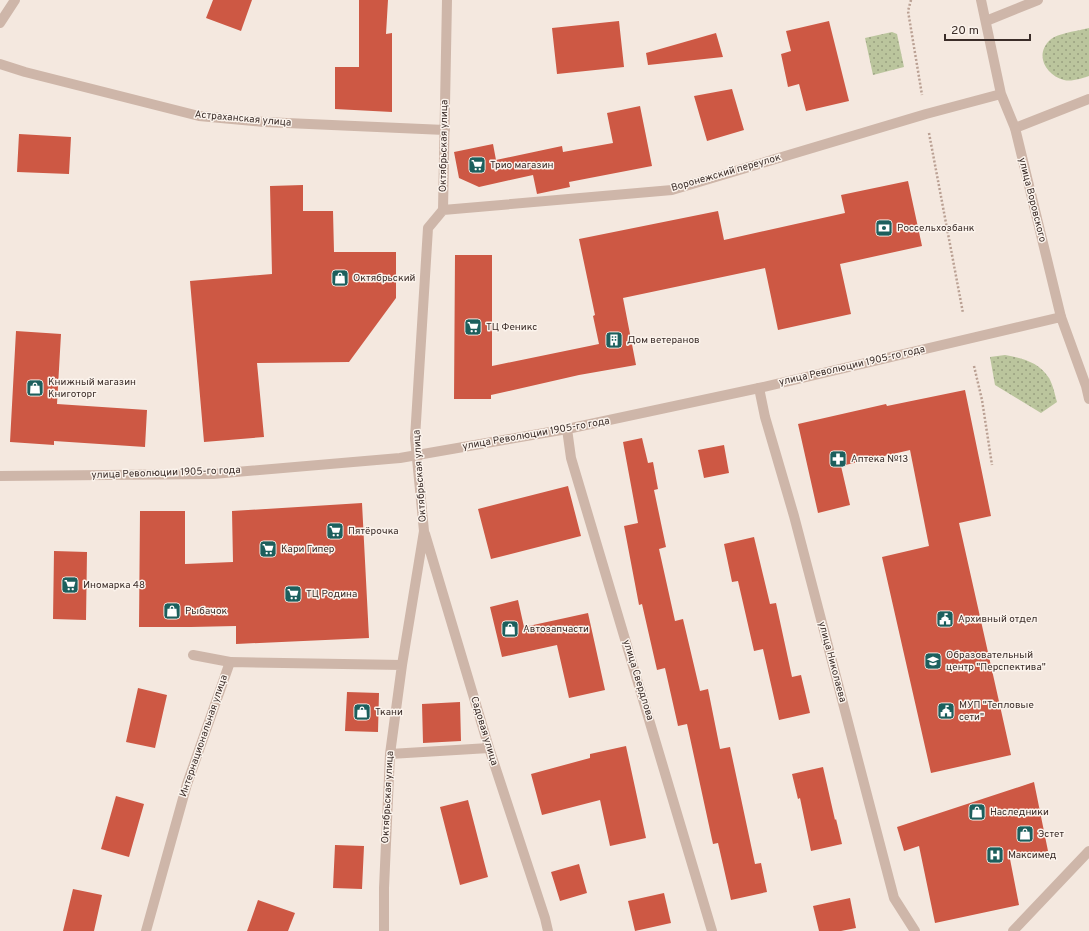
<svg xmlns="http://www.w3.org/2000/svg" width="1089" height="931" viewBox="0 0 1089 931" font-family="Overpass,sans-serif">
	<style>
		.grass { fill: url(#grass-dots) }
		.building { fill: #cd5844 }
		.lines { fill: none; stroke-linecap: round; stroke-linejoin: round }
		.path { stroke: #baa093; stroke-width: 2.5; stroke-dasharray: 2 2; stroke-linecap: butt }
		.service { stroke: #ceb6a9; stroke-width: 10 }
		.minor { stroke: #ceb6a9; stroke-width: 10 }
		.tertiary { stroke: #ceb6a9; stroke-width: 10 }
		.labels { text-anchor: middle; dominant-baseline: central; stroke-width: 3; stroke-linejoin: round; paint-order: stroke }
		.street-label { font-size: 10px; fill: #3b2d29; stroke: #fbf3ec }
		.poi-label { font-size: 10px; fill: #3b2d29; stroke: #fbf3ec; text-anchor: start }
	</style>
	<defs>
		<pattern id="grass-dots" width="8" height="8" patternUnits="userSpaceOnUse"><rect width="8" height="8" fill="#bbc59d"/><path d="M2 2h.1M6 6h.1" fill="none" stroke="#99a080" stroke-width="1.8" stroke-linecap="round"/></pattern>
	</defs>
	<rect width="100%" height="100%" fill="#f4e8df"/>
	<path class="grass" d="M1089 28V76C1082 78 1072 82 1064 80 1046 75 1034 55 1050 40 1058 33 1078 31 1089 28Z
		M892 32 897 34 904 67 873 75 865 38Z
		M1005 355C1022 358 1039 362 1049 378 1053 385 1055 395 1057 402L1041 413 995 385 990 357Z"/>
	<path class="building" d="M213 0H252L241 31 206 18Z
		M359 0H388L386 34 392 33V112L335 109V67H359Z
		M619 21 624 67 557 74 552 28Z
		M829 21 849 101 806 111 799 84 788 87 781 54 791 51 786 31Z
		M716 33 723 57 648 65 646 53Z
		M732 89 744 130 707 141 694 96Z
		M640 106 652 166 569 182 570 187 537 194 533 175 479 187 459 178 454 152 493 144 496 160 562 146 563 152 613 143 607 113Z
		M19 134 71 137 69 174 17 172Z
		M908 181 922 246 840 264 851 314 778 330 765 268 623 298 636 365 579 375 491 395V399H454L455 255H492V366L599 344 593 316 595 315 579 239 718 211 724 240 845 213 841 195Z
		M303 185V211H333L334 252H396V298L349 362 257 363 264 437 204 442 190 281 272 274 270 186Z
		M16 331 61 334 57 404 147 410 145 447 54 441V445L10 442Z
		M965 390 991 516 959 523 1011 755 931 773 882 557 929 546 910 450 841 466 850 505 818 513 798 424 886 404 887 406Z
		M642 438 648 463 653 462 658 489 654 490 666 547 659 549 675 621 683 619 700 691 708 689 720 749 730 747 755 864 761 863 767 892 731 900 718 843 713 844 687 724 678 726 665 668 657 670 642 604 639 605 624 526 638 523 623 442Z
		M724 445 729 473 704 478 698 450Z
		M568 486 581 536 491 559 478 509Z
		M362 503 369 638 236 644V626L191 627H139L140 511H185V564L233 562 232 511Z
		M754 537 770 604 776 603 792 677 801 675 810 713 779 720 763 649 754 651 738 581 732 582 724 544Z
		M54 551 87 552 86 620 53 619Z
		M518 600 524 627 588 613 605 690 569 698 557 645 502 657 490 607Z
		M138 688 167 695 155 748 126 742Z
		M347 692 379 693 378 732 345 731Z
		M460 702 461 741 423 743 422 704Z
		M626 746 646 838 610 846 600 800 542 815 531 774 590 758V754Z
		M823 767 835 820 836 819 842 844 811 851 800 798 798 799 792 774Z
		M1034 782 1048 851 1010 859 1019 905 935 923 919 846 904 851 897 827Z
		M116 796 144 804 129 857 101 849Z
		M468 800 488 877 460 885 440 807Z
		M335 845 364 846 362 889 333 888Z
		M579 864 587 893 560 901 551 872Z
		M73 889 102 895 94 931H63Z
		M664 893 671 923 635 931 628 901Z
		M850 898 856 928 841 931H819L813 906Z
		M258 900 295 913 288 931H247Z"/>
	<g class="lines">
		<path class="path" d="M911 0 908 11 922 95
			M929 133 963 313
			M974 366 982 400 992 465"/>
		<path class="service" d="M986 21 1038 0
			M1015 128 1089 99
			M193 655 230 662"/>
		<path class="minor" d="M981 0 1001 94 1015 128 1061 317
			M0 23 15 0
			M0 64 25 72 199 116 264 122 445 130
			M443 210 672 190 926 114 1001 94
			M759 388 765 417 794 516 894 898 915 931
			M567 429 571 458 712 931
			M425 534 489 748 545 918 548 931
			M390 754 489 748
			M146 931 187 784 230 662 402 665
			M384 931V888L390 754 402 665 424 531 415 438 428 228 443 210 447 0
			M1013 931 1089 851"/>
		<path class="tertiary" d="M0 476 213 474 400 458 567 429 759 388 1061 317 1086 386 1089 399"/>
	</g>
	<defs>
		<g id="supermarket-square" transform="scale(0.9)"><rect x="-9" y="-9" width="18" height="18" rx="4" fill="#1c5f5d" stroke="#fbf3ec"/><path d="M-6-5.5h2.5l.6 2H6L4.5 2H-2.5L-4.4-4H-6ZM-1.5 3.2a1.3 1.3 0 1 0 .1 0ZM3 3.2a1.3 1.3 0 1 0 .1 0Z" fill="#fff"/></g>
		<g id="bank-square" transform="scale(0.9)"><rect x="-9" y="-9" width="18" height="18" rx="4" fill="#1c5f5d" stroke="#fbf3ec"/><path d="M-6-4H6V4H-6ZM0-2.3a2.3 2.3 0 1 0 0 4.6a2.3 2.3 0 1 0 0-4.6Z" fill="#fff"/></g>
		<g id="shop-square" transform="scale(0.9)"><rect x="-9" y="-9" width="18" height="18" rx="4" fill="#1c5f5d" stroke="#fbf3ec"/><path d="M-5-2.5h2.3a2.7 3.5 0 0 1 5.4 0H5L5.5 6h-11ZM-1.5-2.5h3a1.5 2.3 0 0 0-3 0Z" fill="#fff"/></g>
		<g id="building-square" transform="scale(0.9)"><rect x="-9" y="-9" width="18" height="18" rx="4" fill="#1c5f5d" stroke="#fbf3ec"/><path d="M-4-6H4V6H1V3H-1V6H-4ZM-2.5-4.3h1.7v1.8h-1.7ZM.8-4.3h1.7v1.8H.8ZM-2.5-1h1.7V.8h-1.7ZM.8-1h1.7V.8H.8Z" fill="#fff"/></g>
		<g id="pharmacy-square" transform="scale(0.9)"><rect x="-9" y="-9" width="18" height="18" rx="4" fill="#1c5f5d" stroke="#fbf3ec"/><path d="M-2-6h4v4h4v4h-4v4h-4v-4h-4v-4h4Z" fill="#fff"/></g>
		<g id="civic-square" transform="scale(0.9)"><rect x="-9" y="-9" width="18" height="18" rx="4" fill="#1c5f5d" stroke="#fbf3ec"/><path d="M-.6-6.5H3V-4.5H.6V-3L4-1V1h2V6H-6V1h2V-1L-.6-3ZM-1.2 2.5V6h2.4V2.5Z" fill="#fff"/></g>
		<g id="school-square" transform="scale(0.9)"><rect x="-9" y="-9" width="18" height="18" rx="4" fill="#1c5f5d" stroke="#fbf3ec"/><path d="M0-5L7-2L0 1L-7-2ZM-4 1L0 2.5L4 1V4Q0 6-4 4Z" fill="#fff"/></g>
		<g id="hospital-square" transform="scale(0.9)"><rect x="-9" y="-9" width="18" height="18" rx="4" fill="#1c5f5d" stroke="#fbf3ec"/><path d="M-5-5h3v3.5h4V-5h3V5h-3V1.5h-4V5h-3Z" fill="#fff"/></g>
	</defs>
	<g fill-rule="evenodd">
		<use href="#supermarket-square" x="477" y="165"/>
		<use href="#bank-square" x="884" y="228"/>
		<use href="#shop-square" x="340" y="278"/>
		<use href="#supermarket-square" x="473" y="327"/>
		<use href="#building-square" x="614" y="340"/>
		<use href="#shop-square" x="35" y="388"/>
		<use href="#pharmacy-square" x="838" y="459"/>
		<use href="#supermarket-square" x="335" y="531"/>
		<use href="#supermarket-square" x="268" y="549"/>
		<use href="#supermarket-square" x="70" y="585"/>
		<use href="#supermarket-square" x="293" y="594"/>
		<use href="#shop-square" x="172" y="611"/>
		<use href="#civic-square" x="945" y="619"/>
		<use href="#shop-square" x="510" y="629"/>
		<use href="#school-square" x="933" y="661"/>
		<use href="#civic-square" x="946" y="711"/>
		<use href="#shop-square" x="362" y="712"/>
		<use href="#shop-square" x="977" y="812"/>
		<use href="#shop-square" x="1025" y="834"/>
		<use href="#hospital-square" x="995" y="855"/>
	</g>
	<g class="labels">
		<g class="street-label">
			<text transform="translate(243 119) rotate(5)">Астраханская улица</text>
			<text transform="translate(444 146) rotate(-89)">Октябрьская улица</text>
			<text transform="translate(726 173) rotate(-16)">Воронежский переулок</text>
			<text transform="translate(1032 200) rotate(76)">улица Воровского</text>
			<text transform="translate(852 366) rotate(-13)">улица Революции 1905-го года</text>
			<text transform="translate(536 434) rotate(-10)">улица Революции 1905-го года</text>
			<text transform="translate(166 473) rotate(-2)">улица Революции 1905-го года</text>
			<text transform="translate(420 476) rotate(-94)">Октябрьская улица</text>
			<text transform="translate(832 662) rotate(75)">улица Николаева</text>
			<text transform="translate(638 680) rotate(73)">улица Свердлова</text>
			<text transform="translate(484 731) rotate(73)">Садовая улица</text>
			<text transform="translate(204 736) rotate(-71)">Интернациональная улица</text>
			<text transform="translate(388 797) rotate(-87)">Октябрьская улица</text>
		</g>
		<g class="poi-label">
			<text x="490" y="165">Трио магазин</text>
			<text x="897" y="228">Россельхозбанк</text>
			<text x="353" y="278">Октябрьский</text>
			<text x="486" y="327">ТЦ Феникс</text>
			<text x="627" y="340">Дом ветеранов</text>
			<text x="48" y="382">Книжный магазин<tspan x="48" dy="12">Книготорг</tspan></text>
			<text x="851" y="459">Аптека №13</text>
			<text x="348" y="531">Пятёрочка</text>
			<text x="281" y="549">Кари Гипер</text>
			<text x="83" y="585">Иномарка 48</text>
			<text x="306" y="594">ТЦ Родина</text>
			<text x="185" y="611">Рыбачок</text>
			<text x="958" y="619">Архивный отдел</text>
			<text x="523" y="629">Автозапчасти</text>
			<text x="946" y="655">Образовательный<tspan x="946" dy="12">центр "Перспектива"</tspan></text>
			<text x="959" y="705">МУП "Тепловые<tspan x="959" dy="12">сети"</tspan></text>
			<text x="375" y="712">Ткани</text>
			<text x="990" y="812">Наследники</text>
			<text x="1038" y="834">Эстет</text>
			<text x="1008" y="855">Максимед</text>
		</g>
	</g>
	<path d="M945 34v6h85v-6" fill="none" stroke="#3b2d29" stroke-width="2"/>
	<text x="951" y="34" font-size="12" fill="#3b2d29" stroke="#fbf3ec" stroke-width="3" paint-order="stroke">20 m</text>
</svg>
